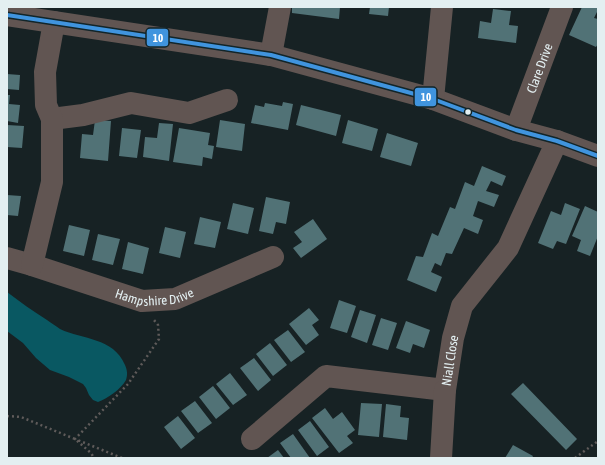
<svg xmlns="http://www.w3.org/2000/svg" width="605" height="465" viewBox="0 0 605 465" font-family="'Asap Condensed',sans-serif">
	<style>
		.water { fill: #095862 }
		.building { fill: #517276 }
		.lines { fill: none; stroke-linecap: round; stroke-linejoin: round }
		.path { stroke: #5f5b5a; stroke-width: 2.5; stroke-dasharray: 2 3; stroke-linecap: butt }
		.minor { stroke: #615552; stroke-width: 22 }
		.bus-1-casing { stroke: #122529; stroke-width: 7 }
		.bus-1 { stroke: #4094de; stroke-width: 4 }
		.bus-dot { fill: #e3eff1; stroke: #122529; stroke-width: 1.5 }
		.labels { text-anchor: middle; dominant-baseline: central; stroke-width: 4; stroke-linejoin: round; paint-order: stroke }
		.street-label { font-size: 13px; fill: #e3eff1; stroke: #122529 }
		.line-badge { stroke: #122529; stroke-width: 1.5 }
		.badge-label { font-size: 11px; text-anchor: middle; font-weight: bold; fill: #fff }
	</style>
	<rect width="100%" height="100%" fill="#172224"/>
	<path class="water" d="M7 292C20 302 33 311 47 320 51 323 56 326 60 329 83 340 113 337 125 365 127 370 128 374 126 380 121 389 107 399 98 402L93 400 89 395 86 388 83 384 69 377 50 370 36 358 23 343 7 331Z"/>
	<path class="building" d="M292 7H340L339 19 292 13Z
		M370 7H389L388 16 369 14Z
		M582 7H598V10L594 18 598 19V44L596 47 569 35Z
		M493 9 511 11 509 25 518 26 516 43 478 38 480 21 491 23Z
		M7 74 20 75 19 90 7 89Z
		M7 95H10L9 104 20 105 18 123 7 121Z
		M283 102 293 104 288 130 251 123 255 105 264 107 265 103 282 106Z
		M301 105 341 115 336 136 296 125Z
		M95 120 111 121 108 161 80 158 82 134 93 135Z
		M220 120 245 124 242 151 216 147Z
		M348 120 378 129 372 151 342 143Z
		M159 123 173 124 169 161 143 157 145 137 157 138Z
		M7 125 24 126 22 148 7 147Z
		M122 128 141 130 137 158 119 156Z
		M179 128 210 133 208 145 214 146 212 159 203 157 202 166 173 162Z
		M387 133 418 143 411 166 380 157Z
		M482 166 506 176 502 186 491 181 486 191 499 195 494 207 478 201 473 216 483 220 478 234 464 228 452 254 446 253 441 266 435 263 431 272 442 277 436 292 407 280 416 256 423 257 432 233 438 236 450 207 455 209 465 182 474 186Z
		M7 195 21 196 18 216 7 215Z
		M266 197 290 202 286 224 276 222 273 234 259 231Z
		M233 203 254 208 248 234 227 229Z
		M565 203 580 209 566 244 557 241 553 249 538 243 551 211 561 215Z
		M585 206 598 212V220L597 224H598V236L590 256 577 251 581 240 572 236Z
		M200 217 221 222 215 248 194 244Z
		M313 219 327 239 301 258 293 248 302 242 294 232Z
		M69 225 90 230 84 256 63 251Z
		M165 227 186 232 180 258 159 253Z
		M98 234 120 239 113 265 92 260Z
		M128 242 149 248 143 274 122 269Z
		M339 300 356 306 347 333 330 328Z
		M309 308 319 320 312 325 319 335 306 345 289 324Z
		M360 310 376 315 367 343 351 337Z
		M381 318 397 323 388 350 372 345Z
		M406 321 430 330 424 348 413 344 410 353 396 348Z
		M288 330 305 352 291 362 274 340Z
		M270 343 287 365 273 376 256 354Z
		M254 358 271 380 258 391 240 368Z
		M230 373 247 395 233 405 216 384Z
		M523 383 577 439 566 450 511 394Z
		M213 386 230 408 216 419 199 397Z
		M195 401 212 423 198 433 181 411Z
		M361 403 382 404 379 437 358 435Z
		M386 404 401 406 400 417 409 418 407 440 383 437Z
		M325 408 333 419 342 412 355 430 347 436 353 443 339 453 312 418Z
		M178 416 195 438 181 449 164 427Z
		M310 421 329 447 317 456 298 430Z
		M293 434 310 458H291L280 443Z
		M513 445 533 456 532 458H505Z
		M278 450 284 458H267Z"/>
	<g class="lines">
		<path class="path" d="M7 416 21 417 75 439 91 453 94 458
			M122 458 75 439 128 384 159 339 158 325 154 320
			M575 458 598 441"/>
		<g class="minor">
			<path d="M7 15 271 55 433 99 516 130 557 141 598 156"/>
			<path d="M271 55 280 7"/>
			<path d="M433 99 442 7"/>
			<path d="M52 119 83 115 131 103 189 113 227 100"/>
			<path id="s1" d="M516 130 562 7"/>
			<path id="s2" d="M7 258 32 265 142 301 175 299 273 257"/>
			<path d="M32 265 52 182V119L46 105 45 72 54 22"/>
			<path id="s3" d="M252 439 326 376 445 390 453 338 462 306 508 248 557 141"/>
			<path d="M441 458 445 390"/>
		</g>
		<g class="bus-1-casing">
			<path id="bus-1" d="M7 15 271 55 433 99 516 130 557 141 598 156"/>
		</g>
		<use href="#bus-1" class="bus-1"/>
	</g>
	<circle class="bus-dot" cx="468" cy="112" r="3.5"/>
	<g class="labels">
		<g class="street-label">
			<text stroke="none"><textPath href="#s1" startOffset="66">Clare Drive</textPath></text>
			<text stroke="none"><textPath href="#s2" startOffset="154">Hampshire Drive</textPath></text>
			<text stroke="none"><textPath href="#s3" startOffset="247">Niall Close</textPath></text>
		</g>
	</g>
	<g class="line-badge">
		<rect x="146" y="28" width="23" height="19" rx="4" fill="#4094de"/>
		<rect x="414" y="87" width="23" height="20" rx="4" fill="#4094de"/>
	</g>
	<g class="badge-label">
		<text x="158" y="42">10</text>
		<text x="426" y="101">10</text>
	</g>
	<rect width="605" height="465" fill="none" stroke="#e3eff1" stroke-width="16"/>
</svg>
